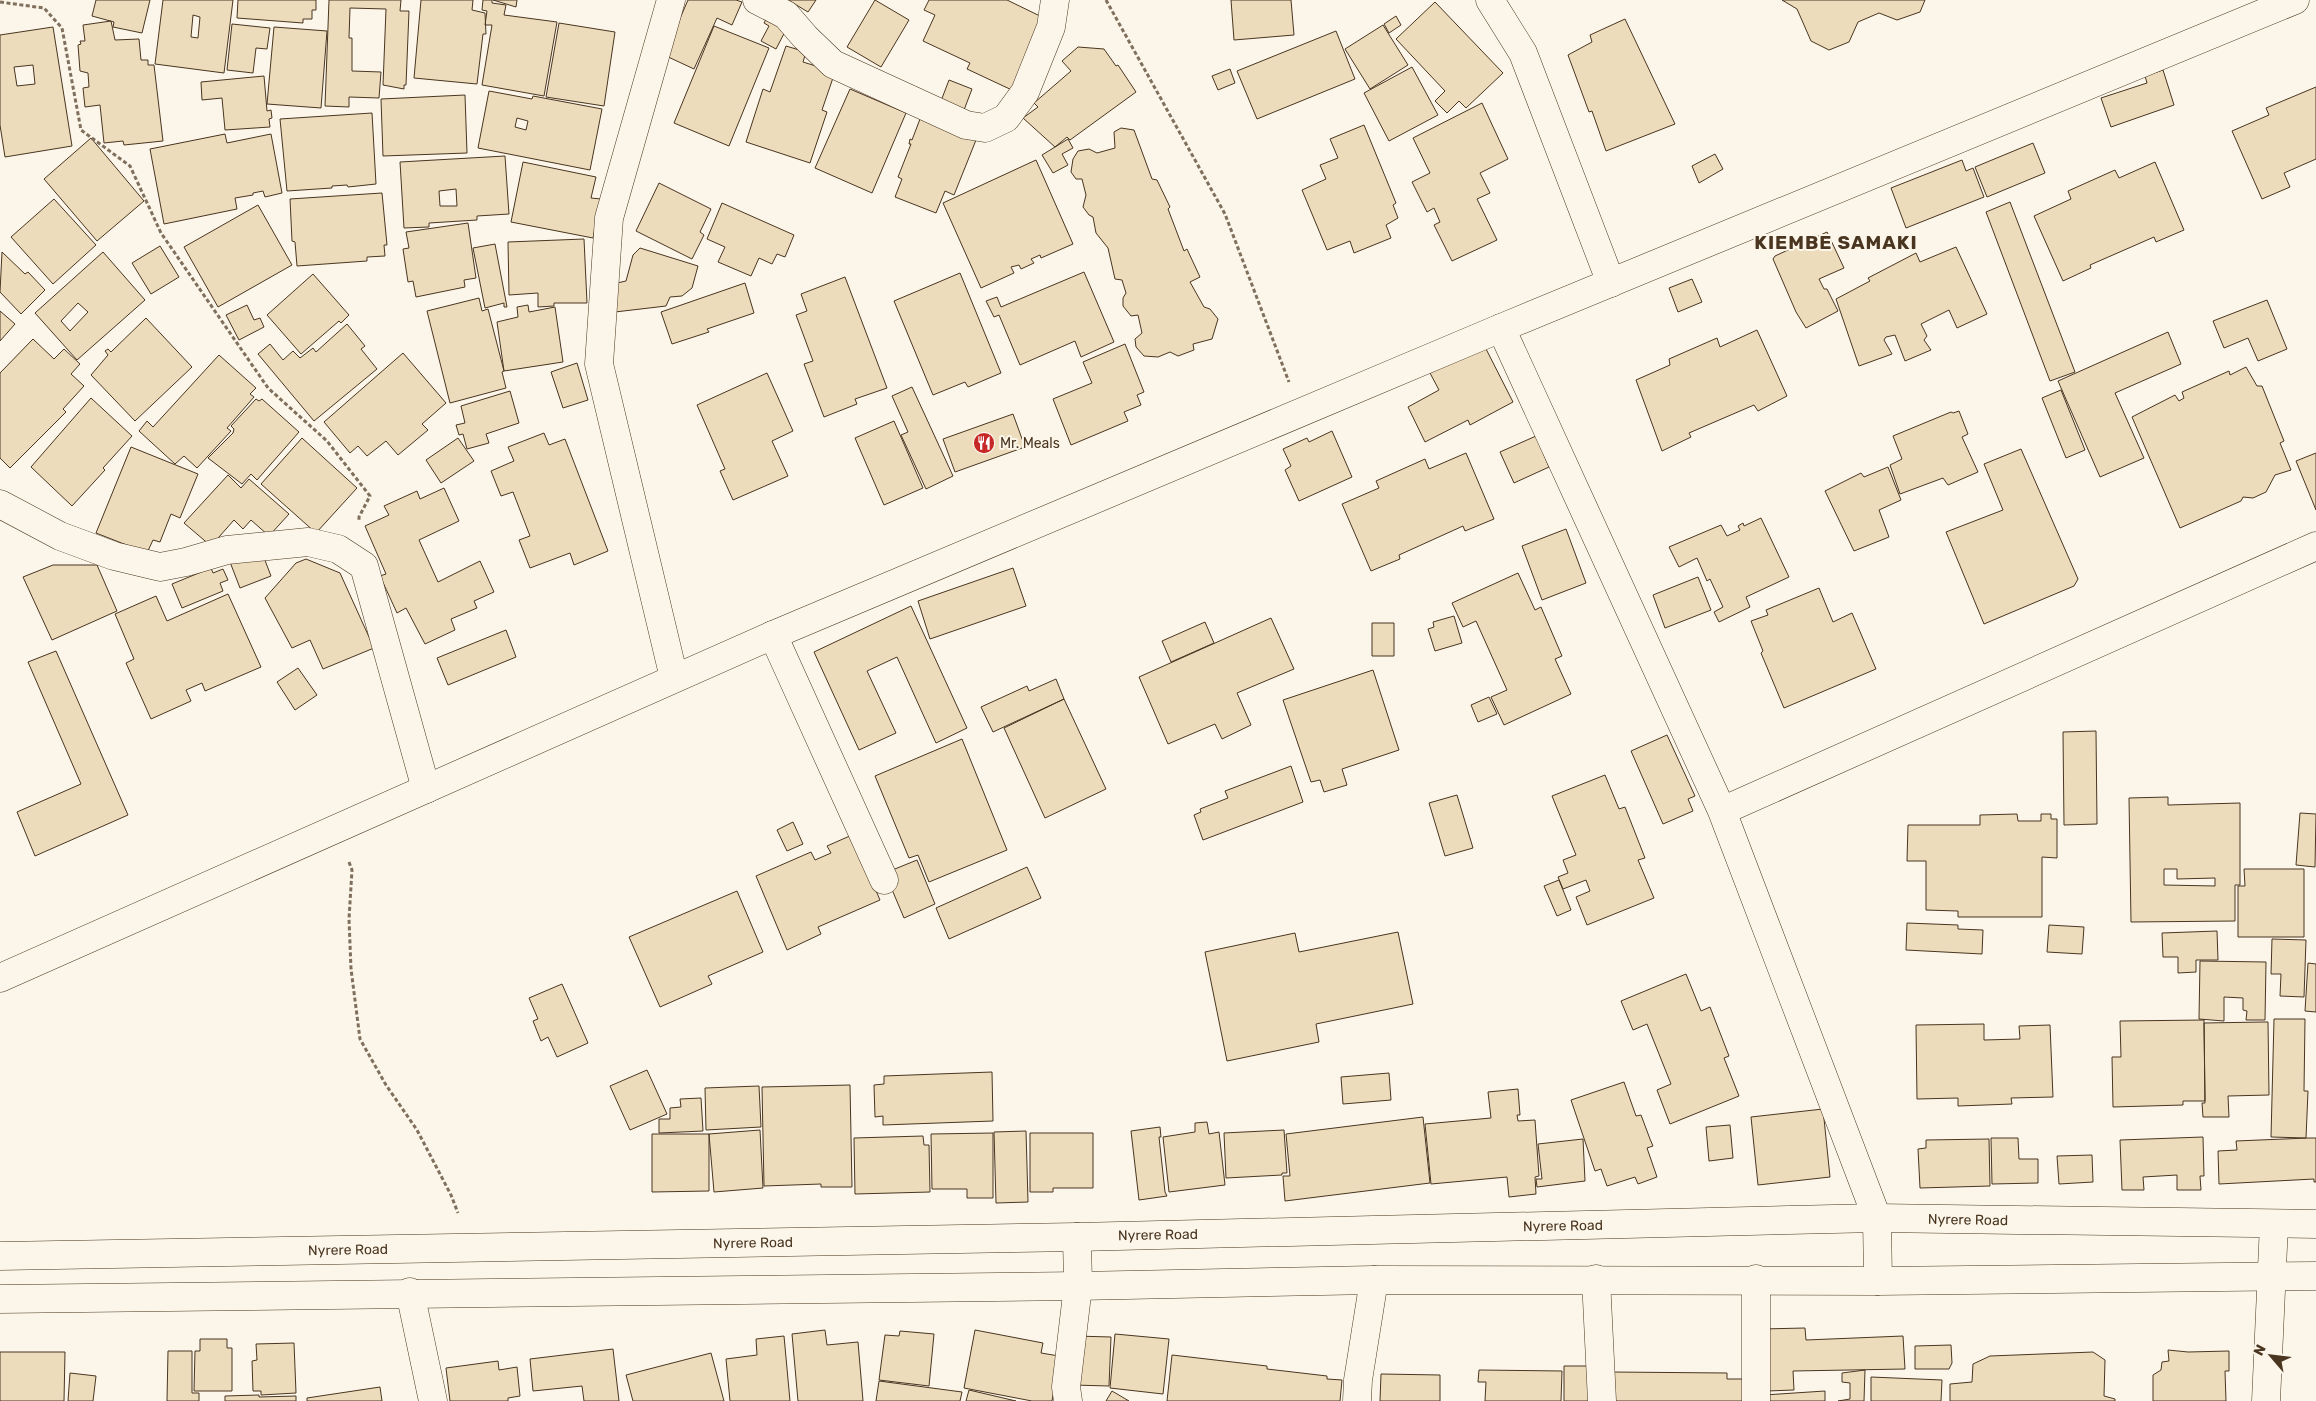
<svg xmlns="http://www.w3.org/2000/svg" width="2316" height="1401" viewBox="0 0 2316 1401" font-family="Rubik,sans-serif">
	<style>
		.building { fill: #ecdcbc; stroke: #4a3520; fill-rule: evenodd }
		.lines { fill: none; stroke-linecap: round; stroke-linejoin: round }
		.minor-casing { stroke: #4a3520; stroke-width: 29 }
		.tertiary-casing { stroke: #4a3520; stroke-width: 29 }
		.primary-casing { stroke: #4a3520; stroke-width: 29 }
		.path { stroke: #7f6f5c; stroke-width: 3; stroke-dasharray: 4 2.5; stroke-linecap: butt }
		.minor { stroke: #fbf6e9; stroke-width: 28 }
		.tertiary { stroke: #fbf6e9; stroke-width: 28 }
		.primary { stroke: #fbf6e9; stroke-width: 28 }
		.labels { text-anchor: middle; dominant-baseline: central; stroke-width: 4; stroke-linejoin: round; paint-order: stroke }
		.poi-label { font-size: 14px; fill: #4a3520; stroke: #fbf6e9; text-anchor: start }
		.street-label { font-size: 14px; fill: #4a3520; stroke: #fbf6e9 }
		.district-label { font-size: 19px; font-weight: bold; letter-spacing: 1px; fill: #4a3520; stroke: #fbf6e9 }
	</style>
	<rect width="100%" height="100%" fill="#fbf6e9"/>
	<path class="building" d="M96 0H150L142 33 113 27 114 22 92 16Z
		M163 0H233L224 73 155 64ZM193 15 200 17 198 38 191 37Z
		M238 0H316V10H312V19H303V23L237 18Z
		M329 0H401L400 11H409L406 85H404V89L383 85 386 9 350 8 349 38H352V71L381 72 379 98 349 97V107L325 106Z
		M421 0H473L472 10 485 13 486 34H483L477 84 414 78Z
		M483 0H492V3L506 5 504 15 557 22 544 96 482 85 492 25H485L487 11 482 10Z
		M517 0 516 7 493 0Z
		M688 0H736L742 2 732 25 717 18 694 69 664 55Z
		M788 0H816L808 12Z
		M875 0 909 20 881 67 847 47Z
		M929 0H1007L1042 17 1014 91 967 69 970 63 923 41 935 15 924 10Z
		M1231 0H1291L1294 35 1234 40Z
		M1782 0H1925L1920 12 1897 20 1879 13 1858 22 1849 42 1829 50 1811 41 1797 9Z
		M1435 2 1503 73 1466 108 1459 101 1447 113 1435 101 1445 91 1396 39Z
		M769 14 789 24 776 49 761 41 769 26 764 23Z
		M1396 16 1401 25 1389 33 1384 24Z
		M1625 19 1675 124 1606 151 1592 111 1589 112 1568 55 1592 42 1590 35Z
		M111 21 115 40 139 39 141 60H148V65H154L163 141 124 145 123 141 104 143 100 105 85 107 83 88 89 87 88 73 80 71 78 45 81 44 80 41H85L83 25Z
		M559 23 615 32 604 106 546 97Z
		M232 24 270 28 267 49 256 48 253 73 227 70Z
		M1383 25 1408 65 1370 89 1345 49Z
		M714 26 769 48 729 146 674 123Z
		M53 27 72 146 5 157 0 125V35ZM33 65 35 84 17 86 14 67Z
		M274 27 327 31 321 108 267 104Z
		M1336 31 1355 79 1257 119 1237 71Z
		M786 46 806 52 803 62 835 72 822 110 827 112 810 163 746 142 763 89 770 92Z
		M1078 47 1104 49 1116 66 1118 65 1136 92 1070 140 1067 137 1055 147 1023 118 1038 107 1034 103 1071 71 1062 61Z
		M1412 67 1438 115 1389 141 1364 93Z
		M1230 69 1235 83 1218 90 1212 76Z
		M2163 70 2174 105 2111 127 2101 98 2147 83 2145 76Z
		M264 76 267 111 271 110 272 118 269 119 270 127 225 130 222 98 202 100 201 82Z
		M949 80 972 89 964 110 941 101Z
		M2316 87V159L2284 173 2290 187 2262 199 2232 131 2269 115 2266 108Z
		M850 89 906 113 872 193 815 168Z
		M489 91 532 99 533 96 602 109 590 170 478 148ZM517 118 528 121 526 130 515 127Z
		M465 95 467 153 383 156 381 99Z
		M1482 103 1508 159 1480 173 1490 193 1477 199 1497 240 1452 261 1434 225 1440 222 1434 208 1427 212 1412 182 1430 173 1413 138Z
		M372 113 376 184 348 187 347 185 332 186V188L287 191 280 119Z
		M920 119 976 140 954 195 945 191 936 213 895 197 902 179 898 177 911 144H909L910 139 912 140Z
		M1364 125 1396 203 1393 205 1398 218 1386 225 1391 238 1354 253 1350 241 1327 250 1302 190 1326 179 1320 165 1338 158 1330 139Z
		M1121 128 1134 130 1152 179 1157 180 1170 207 1168 209 1184 251 1187 249 1200 277 1190 282 1204 307 1210 309 1218 319 1212 339 1193 344 1194 350 1178 356 1170 352 1158 357 1144 356 1136 347 1135 339 1142 333 1138 315 1131 316 1123 306V298L1126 293 1122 280 1115 279 1108 248 1096 233 1093 217 1089 215 1083 207 1086 195 1082 179H1076L1071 172 1073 159 1078 151 1089 149 1097 153 1115 148 1114 132Z
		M225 134 227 143 271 134 282 193 265 197 263 191 253 193V195L235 198 237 209 164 224 150 149Z
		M91 138 144 201 97 241 44 179Z
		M1068 139 1073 148 1062 154 1068 165 1053 173 1042 155Z
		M2033 143 2045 173 1987 197 1975 167Z
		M1715 154 1723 169 1699 183 1692 166Z
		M505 156 509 214 477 216V220L429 223V227L404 228 400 162ZM456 189 457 206H440L439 191Z
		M1036 160 1073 244 1041 258 1040 255 1031 259 1034 263 1021 269 1019 265 1011 267 1014 273 981 288 943 203Z
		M1962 160 1966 171 1973 168 1984 197 1906 228 1891 188Z
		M523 162 596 177 591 198 601 199 593 238 511 222Z
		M2155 162 2184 230 2156 242 2154 237 2090 265 2091 268 2063 281 2034 216 2071 199 2068 191 2115 170 2119 178Z
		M659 183 711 209 700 232 704 235 692 259 636 231Z
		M382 193 387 245H384L385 256 367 257V261L297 266 295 242 292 241 290 199Z
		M54 199 96 245 53 284 11 237Z
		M2010 202 2075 372 2050 381 1986 212Z
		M722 203 794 235 785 257 777 254 772 264 759 258 751 276 718 262 725 247 707 239Z
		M258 205 292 265 218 307 184 247Z
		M468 223 476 278 464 280 465 287 416 297 413 281 408 282 403 249 409 248 406 232Z
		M1827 232 1844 268 1819 279 1824 289H1827L1838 311 1806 328 1796 312 1773 259 1775 256Z
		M584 239 587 303H554V306L538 307V293L509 295 508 242Z
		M495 244 507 307H504V303L485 308 473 248Z
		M160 246 179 277 151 294 132 263Z
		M1956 247 1987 314 1957 328 1949 310 1921 324 1927 336 1924 340 1931 350 1905 361 1895 335 1886 337 1884 340 1892 354 1859 366 1836 299 1870 281 1868 278 1916 253 1920 262Z
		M640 248 698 266 692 288 682 296 670 297 666 306 615 312 617 283 626 281 633 255Z
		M2 252 25 274 28 272 45 290 21 314 0 292Z
		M103 252 145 300 77 360 35 313ZM78 303 88 312 70 331 61 321Z
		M1084 272 1114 342 1081 357 1075 341 1020 365 999 315 994 317 986 301 997 297 1001 307Z
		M960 273 1001 373 968 387 965 382 933 395 894 301Z
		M313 274 349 315 341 323 339 321 301 354 267 315Z
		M845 277 887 388 855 399 857 404 824 417 804 364 813 361 796 315 807 311 801 294Z
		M1692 279 1702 302 1678 312 1669 288Z
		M745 283 754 313 707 329 709 332 672 344 661 312Z
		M479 298 482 311 488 309 504 371 502 372 506 388 450 403 427 311Z
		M2267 300 2287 349 2258 361 2248 338 2224 348 2213 321Z
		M247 305 254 320 260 318 264 327 239 340 226 315Z
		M528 305 529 312 555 307 563 362 504 371 497 322 518 317 517 307Z
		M0 311 15 324 0 341Z
		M146 318 192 367 135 421 91 375 108 355 105 351 108 349 111 352Z
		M347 324 365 346 361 349 377 369 314 421 258 354 270 344 283 360 293 351 300 358 313 348 316 352Z
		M1757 330 1787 396 1758 411 1754 405 1689 433 1691 437 1662 451 1636 380 1670 365 1669 359 1717 338 1720 347Z
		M2168 332 2181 364 2115 393 2144 458 2100 477 2058 381Z
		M33 339 54 359 64 349 80 364 71 374 84 386 63 409 66 412 10 468 0 458V373Z
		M1125 344 1144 392 1137 395 1141 405 1124 412 1128 421 1071 445 1053 399 1092 383 1083 362Z
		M1484 345 1513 402 1470 425 1468 420 1425 442 1408 407 1439 390 1430 373Z
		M403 353 446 403 422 424 428 430 398 455 386 441 367 456 358 446 350 453 324 422Z
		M219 355 256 388 250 394 254 397 227 428 231 431 197 468 184 456 175 464 139 431 147 421 153 427Z
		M577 363 588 400 563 408 551 372Z
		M2246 367 2257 386H2262L2284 441 2280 443 2291 470 2275 475 2266 492 2253 498 2243 497 2241 501 2180 528 2132 417 2175 395 2179 401 2184 398 2182 392 2229 371 2230 375Z
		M767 373 793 431 772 441 788 476 733 500 720 471 725 469 697 405Z
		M912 387 953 476 926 489 901 435 908 432 892 396Z
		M2061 390 2085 450 2066 458 2042 398Z
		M510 391 519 423 486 434 489 443 467 449 463 434 459 435 456 425 465 423 461 406Z
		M91 398 132 436 103 468 105 470 72 506 31 467Z
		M256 399 259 401 262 399 299 432 257 480 251 474 242 484 208 458 233 433 234 429 231 426Z
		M1959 411 1968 434 1962 437 1978 472 1948 485 1943 478 1900 494 1890 465 1902 459 1893 436 1951 412 1953 413Z
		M1013 414 1025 447 955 472 943 439Z
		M894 421 923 488 884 505 855 438Z
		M1332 431 1352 477 1299 501 1285 470 1291 466 1283 449 1307 438 1309 442Z
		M544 433 549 445 565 439 608 551 574 565 570 553 530 568 519 540 530 536 513 492 501 496 491 471 514 461 508 447Z
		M1536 436 1549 467 1514 483 1500 452Z
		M302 438 357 488 316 533 261 484Z
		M458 438 474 461 441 483 426 460Z
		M131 447 198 474 180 518 171 514 160 542 153 540 147 553 96 533Z
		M2021 449 2078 579 2074 586 1984 624 1946 532 2003 510 1984 464Z
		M1466 453 1494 519 1465 531 1463 526 1399 555 1400 559 1371 571 1342 504 1379 488 1376 481 1425 459 1429 469Z
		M2316 453V510L2296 461Z
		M1888 467 1901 500 1879 510 1889 537 1854 551 1825 491 1861 473 1864 477Z
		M228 475 241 488 249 479 289 514 269 536 251 520 243 529 234 520 211 546 184 523Z
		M444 488 459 521 419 540 438 582 480 561 494 592 474 601 477 608 451 619 455 630 425 644 406 608 397 613 380 576 386 574 365 526 389 515 384 506 417 491 420 499Z
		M1761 518 1789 577 1746 597 1750 607 1719 622 1714 612 1723 607 1710 579 1707 581 1697 558 1679 567 1669 547 1721 525 1727 536 1740 530 1738 526 1743 523 1744 526Z
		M1566 529 1586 583 1542 600 1522 546Z
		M261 550 271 576 240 588 230 562Z
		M306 559 340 573 374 648 323 669 310 640 292 648 265 598 296 563Z
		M53 565H97L117 611 52 640 23 577Z
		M211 568 213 573 223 569 228 580 220 583 223 591 182 608 172 584Z
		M1013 568 1026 606 930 639 918 601Z
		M1518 573 1535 610 1541 607 1562 656 1555 659 1571 694 1504 725 1491 697 1507 690 1476 621 1463 627 1452 603Z
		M1698 577 1711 610 1665 628 1653 595Z
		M1819 588 1833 622 1852 613 1876 669 1784 708 1761 653 1763 651 1751 621 1768 615 1766 610Z
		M228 594 261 667 205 691 202 683 186 690 191 701 151 719 126 663 134 659 115 614 156 596 167 621Z
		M911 606 967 728 936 743 897 657 867 671 896 733 859 750 814 652Z
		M1454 616 1462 643 1435 651 1428 629 1434 627 1433 622Z
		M1271 618 1294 669 1237 693 1251 725 1222 739 1215 724 1168 744 1139 677Z
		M1205 622 1214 643 1171 662 1162 641Z
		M1372 623H1394V656H1372Z
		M506 630 516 657 448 685 437 658Z
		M56 651 128 815 35 856 17 812 81 784 28 662Z
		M298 668 317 695 295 710 277 682Z
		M1373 670 1399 750 1342 769 1347 785 1324 792 1320 780 1311 782 1283 700Z
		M1056 679 1064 699 993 732 981 707 1027 686 1029 691Z
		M1489 697 1497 714 1478 722 1471 705Z
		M1064 699 1106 789 1045 818 1004 728Z
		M2096 731 2097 824 2064 825 2063 732Z
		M1667 735 1695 796 1688 799 1693 811 1663 824 1631 751Z
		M962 739 1007 850 929 882 918 855 909 858 875 776Z
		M1291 766 1303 802 1203 840 1194 815 1201 812 1200 809 1228 798 1225 791Z
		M1605 775 1619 809 1625 807 1645 858 1638 860 1654 898 1587 925 1576 897 1590 891 1586 880 1563 889 1558 877 1568 873 1563 860 1576 855 1552 796Z
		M1457 795 1473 848 1445 856 1429 803Z
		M2168 797V805L2240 803V885H2235V921L2131 922 2129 798ZM2164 869H2177V879L2215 878V886L2164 885Z
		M2300 813 2316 814 2315 867 2296 865Z
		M2017 814 2018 821H2041V814H2051V819H2057V858L2042 857V917H1958V911L1926 910V861H1907L1908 825H1980V815Z
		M793 822 803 844 787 851 777 830Z
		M852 835 880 900 818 927 821 934 787 950 756 876 811 852 815 860 831 853 827 846Z
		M917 860 935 904 904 918 885 873Z
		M1027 867 1041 898 949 939 936 908Z
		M2244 869H2304V937H2238V886H2245Z
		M1559 880 1571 910 1557 916 1544 886Z
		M737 891 763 952 708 976 712 984 660 1007 629 937Z
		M1907 923 1958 925V929L1983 930 1982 954 1906 950Z
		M2049 925 2084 927 2082 954 2047 952Z
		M2217 931 2218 960H2196V972L2178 973V957H2163L2162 933Z
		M1398 932 1413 1004 1316 1024 1319 1042 1227 1061 1205 952 1295 933 1299 952Z
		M2272 939 2306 940 2304 997 2280 996 2281 974H2271Z
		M2200 961 2266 962 2265 1020H2246L2247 1011 2243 1010V998L2224 997V1021L2199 1019Z
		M2308 963 2316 964V1012L2305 1011Z
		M1686 974 1701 1011 1710 1007 1729 1056 1724 1058 1739 1096 1670 1124 1657 1090 1671 1084 1647 1024 1633 1030 1621 1001Z
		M562 984 588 1043 557 1057 548 1037 541 1041 533 1021 538 1019 529 998Z
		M2274 1019H2305L2304 1091H2308L2306 1138 2271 1137Z
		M2204 1020 2205 1101H2183V1105L2113 1107 2112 1057H2121L2120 1021Z
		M2264 1022H2268L2269 1095 2228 1096 2229 1117H2203L2202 1103H2205L2204 1023Z
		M1984 1024V1040L2020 1039 2019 1026 2050 1025 2053 1097 2011 1098 2012 1104 1958 1106V1098L1917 1099 1916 1025Z
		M647 1070 667 1114 630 1130 610 1086Z
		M992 1072 993 1121 883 1125V1116L875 1117 874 1085 884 1084V1076Z
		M1389 1073 1391 1100 1343 1104 1341 1077Z
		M1624 1082 1636 1116 1641 1115 1650 1139 1653 1146 1647 1148 1657 1177 1638 1184 1635 1177 1607 1186 1601 1169 1595 1171 1571 1100Z
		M850 1085 852 1187H821V1184L764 1186 762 1087Z
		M759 1086 761 1127 706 1130 705 1088Z
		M1518 1089 1520 1115H1517L1518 1121 1535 1120 1539 1176 1535 1177 1536 1194 1509 1197 1507 1177 1431 1184 1425 1124 1491 1118 1488 1092Z
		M701 1098 703 1131 659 1133V1119H670V1108L681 1107 680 1099Z
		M1823 1109 1830 1177 1758 1185 1751 1117Z
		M1423 1117 1430 1183 1285 1201 1283 1176H1290L1286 1134Z
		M1207 1122 1209 1134 1219 1132 1225 1185 1169 1192 1163 1137 1195 1132V1123Z
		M1730 1125 1733 1158 1709 1161 1706 1127Z
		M1160 1127 1161 1137H1159L1165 1192 1167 1196 1139 1200 1131 1131Z
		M760 1130 763 1188 714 1192 709 1134Z
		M1284 1130 1287 1173H1282V1175L1226 1178 1224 1133Z
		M1026 1131 1028 1202 996 1203 994 1132Z
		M993 1133V1198H967V1189H932L931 1134Z
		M1030 1133H1093V1188H1053V1192H1030Z
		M652 1134H709V1191L652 1192Z
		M923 1136 924 1145H929L930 1192 855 1194 854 1138Z
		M2203 1137 2204 1176H2200L2201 1190H2177V1175L2143 1177 2144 1190H2122L2120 1140Z
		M1991 1138H2018L2019 1159H2038V1183L1992 1184Z
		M2308 1138H2316V1182H2314V1179L2219 1184 2218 1151 2237 1150 2236 1141Z
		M1583 1139 1585 1181 1537 1187 1536 1179H1542L1538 1144Z
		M1989 1139 1990 1186 1920 1188 1918 1149 1926 1148V1140Z
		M2092 1155 2093 1182 2059 1184 2057 1156Z
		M1805 1328 1806 1340 1903 1336 1905 1369 1793 1371 1794 1390 1767 1391 1762 1329Z
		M825 1330 827 1345 858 1342 863 1401H798L792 1334Z
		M975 1330 1043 1343 1041 1353 1059 1356V1363L1052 1401H1032L964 1388Z
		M900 1331 934 1334 929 1386 879 1380 885 1335 899 1336Z
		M1115 1334 1169 1339 1163 1394 1110 1388Z
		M784 1336 790 1401H730L726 1359 757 1355 756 1339Z
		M1075 1336 1111 1337 1109 1386 1073 1385Z
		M200 1339H227V1348H232V1391H194L195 1351H200Z
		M294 1343 296 1393 261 1395V1391H253L252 1361 257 1360 256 1344Z
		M1951 1345 1952 1363 1949 1369H1915V1346Z
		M613 1349 619 1401H584L582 1386 533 1391 530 1359Z
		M2168 1350 2188 1352 2229 1351V1371H2225L2226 1401H2153V1375L2161 1370 2162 1362 2169 1361Z
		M168 1351H192V1393H199V1401H167Z
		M0 1352H65L64 1401H0Z
		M2093 1352 2105 1360 2104 1396 2115 1399V1401H1950V1384L1972 1382 1973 1364 1990 1356Z
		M711 1353 724 1401H633L626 1375Z
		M1172 1355 1267 1366V1369L1327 1376V1379L1342 1380 1340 1401H1167Z
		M498 1361 499 1370 517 1367 520 1396 508 1398V1401H450L446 1368Z
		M1564 1366H1597V1401H1564Z
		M1479 1370 1562 1371 1561 1401H1485L1486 1382H1478Z
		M1865 1370 1864 1401H1838L1850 1399V1383L1842 1382V1373Z
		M1611 1372 1727 1373V1379H1746L1745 1401H1611Z
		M70 1373 96 1376 93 1401H68Z
		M1381 1374 1440 1375V1401H1380Z
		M1871 1377 1942 1380 1941 1401H1871Z
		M879 1381 962 1392 960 1401H876Z
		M380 1387 382 1401H307V1398Z
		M969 1390 1016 1401H966Z
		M1112 1391 1129 1401H1106Z
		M1825 1391V1401H1764V1395Z
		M259 1395V1397L296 1396V1401H225V1396Z"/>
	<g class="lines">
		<g class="minor-casing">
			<path id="minor" d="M671 0 609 218 599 364 674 678
				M757 0 786 15 805 37 833 64 966 125 985 128 1006 118 1025 92 1051 27 1055 0
				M1490 0 1523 53 1611 283
				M1501 328 1722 811 1877 1218 1878 1281
				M0 504 60 536 114 556 160 567 186 562 227 550 308 542 338 549 364 566 426 789
				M773 635 884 880
				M1722 811 2316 546
				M1596 1279 1602 1401
				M410 1292 433 1401
				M1068 1401 1066 1387 1078 1286 1077 1237
				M1357 1401 1358 1380 1374 1280
				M1756 1401V1279
				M2266 1401 2274 1224"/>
		</g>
		<g class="tertiary-casing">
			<path id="tertiary" d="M0 978 773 635 1501 328 2295 0"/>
		</g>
		<g class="primary-casing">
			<path id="primary" d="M0 1256 1077 1237 1877 1218 2316 1224
				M0 1299 1078 1286 1374 1280 1878 1281 2316 1276"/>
		</g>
		<path class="path" d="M1106 0 1225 214 1289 382
			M0 2 44 8 62 28 81 130 130 166 161 233 268 388 327 441 370 496 359 517V521
			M349 862 352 870 349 919 351 969 360 1039 386 1085 417 1130 451 1195 458 1213"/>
		<use href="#minor" class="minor"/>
		<use href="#tertiary" class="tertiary"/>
		<use href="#primary" class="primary"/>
	</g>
	<defs>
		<g id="restaurant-disc" transform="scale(1.125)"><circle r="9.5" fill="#c62828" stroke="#fbf6e9"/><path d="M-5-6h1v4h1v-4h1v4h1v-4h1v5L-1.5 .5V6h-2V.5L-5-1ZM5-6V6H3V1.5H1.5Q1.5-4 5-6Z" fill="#fff"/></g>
	</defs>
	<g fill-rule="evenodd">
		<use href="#restaurant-disc" x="984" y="443"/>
	</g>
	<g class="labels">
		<g class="poi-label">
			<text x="1000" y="443">Mr. Meals</text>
		</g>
		<g class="street-label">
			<text transform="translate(1968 1220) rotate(1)">Nyrere Road</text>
			<text transform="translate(1563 1226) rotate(-1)">Nyrere Road</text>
			<text transform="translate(1158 1235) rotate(-1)">Nyrere Road</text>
			<text transform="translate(753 1243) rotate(-1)">Nyrere Road</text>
			<text transform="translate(348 1250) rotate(-1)">Nyrere Road</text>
		</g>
		<g class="district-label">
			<text x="1836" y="242">KIEMBE SAMAKI</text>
		</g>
	</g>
	<g transform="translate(2271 1356) rotate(298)" stroke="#fbf6e9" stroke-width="4" paint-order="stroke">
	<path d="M0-4L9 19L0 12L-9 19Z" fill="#4a3520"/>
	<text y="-8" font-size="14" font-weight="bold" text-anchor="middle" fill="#4a3520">N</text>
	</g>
</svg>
